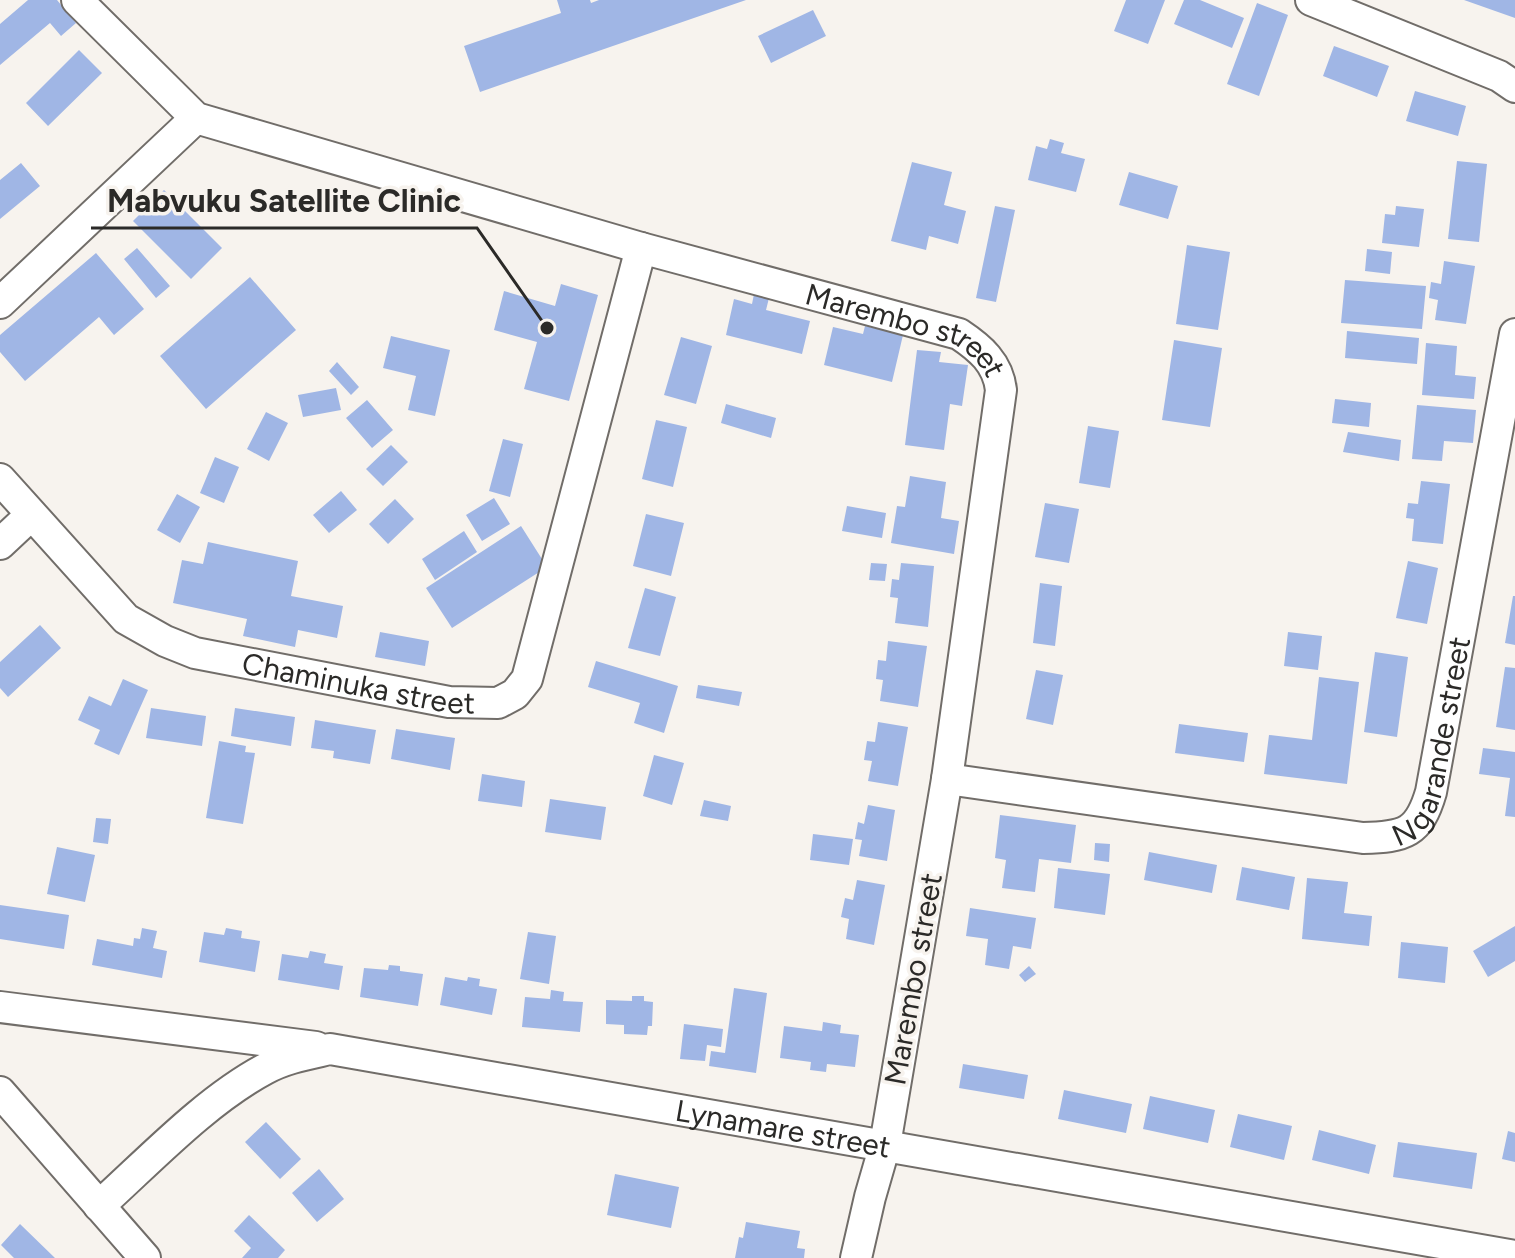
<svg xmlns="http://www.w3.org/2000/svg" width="1515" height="1258" viewBox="0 0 1515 1258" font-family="Figtree,sans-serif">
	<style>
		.building { fill: #a0b6e5 }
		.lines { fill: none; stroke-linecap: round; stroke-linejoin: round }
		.minor-casing { stroke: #716d69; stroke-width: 34 }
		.minor { stroke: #fff; stroke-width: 30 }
		.labels { text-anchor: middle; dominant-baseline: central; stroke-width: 7; stroke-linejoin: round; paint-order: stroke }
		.street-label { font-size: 30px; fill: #2b2a28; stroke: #f7f3ee }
		.leader { fill: none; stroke: #2b2a28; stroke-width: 3 }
		.callout-dot { fill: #2b2a28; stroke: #f7f3ee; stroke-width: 3 }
		.callout-label { font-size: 32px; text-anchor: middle; font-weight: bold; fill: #2b2a28; stroke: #f7f3ee; stroke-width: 7; stroke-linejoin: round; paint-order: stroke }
	</style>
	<rect width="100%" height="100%" fill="#f7f3ee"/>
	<path class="building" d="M28 0H57L76 23 61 36 50 23 0 65V24Z
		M557 0H590L591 3 599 0H746L480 92 464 46 561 13Z
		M1126 0H1165L1148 44 1114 31Z
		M1184 0H1200L1244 18 1232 48 1174 24Z
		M1464 0H1515V18Z
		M1257 3 1288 15 1259 96 1227 84Z
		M813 10 826 36 771 63 758 36Z
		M1334 46 1389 66 1377 97 1323 76Z
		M79 50 102 73 48 126 26 103Z
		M1415 91 1466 106 1458 136 1406 121Z
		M1050 139 1064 143 1061 153 1085 159 1076 192 1028 180 1036 146 1047 149Z
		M1457 161 1487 164 1479 242 1448 239Z
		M912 162 952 172 944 205 966 211 958 244 929 236 926 250 891 241Z
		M21 163 40 186 0 219V180Z
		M1129 172 1178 186 1168 219 1119 205Z
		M164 190 222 248 191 279 133 221Z
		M995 206 1015 210 996 302 976 298Z
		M1396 206 1424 209 1419 247 1382 243 1385 214 1395 215Z
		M1187 245 1230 252 1218 330 1176 324Z
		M137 248 170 286 156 298 124 259Z
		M1367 249 1392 252 1390 274 1365 271Z
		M96 253 144 309 114 335 99 317 25 381 0 352V335Z
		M1444 261 1475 266 1466 324 1435 320 1438 300 1429 298 1431 282 1441 284Z
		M250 277 296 330 206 409 160 356Z
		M1345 280 1426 286 1422 329 1341 323Z
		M561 284 598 295 569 401 524 389 537 342 494 330 504 291 555 306Z
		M754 294 769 298 766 310 810 321 802 354 726 335 734 299 752 304Z
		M865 326 903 335 892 382 824 365 833 327 863 334Z
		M1347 331 1419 338 1417 364 1345 358Z
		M391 336 450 350 435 416 408 410 416 376 383 368Z
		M681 337 712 346 696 404 664 395Z
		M1174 340 1222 348 1210 427 1162 420Z
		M1426 343 1457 346 1455 375 1476 377 1474 399 1422 395Z
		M917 350 941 352 939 362 968 365 962 406 950 404 944 450 905 445Z
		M337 362 359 387 351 395 329 371Z
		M336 388 341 410 303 417 298 395Z
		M1335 399 1371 403 1369 427 1332 423Z
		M367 400 393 430 372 448 346 418Z
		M726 404 776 418 771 438 721 423Z
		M1417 405 1476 410 1473 443 1444 441 1442 461 1412 459Z
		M266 412 288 423 269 461 247 449Z
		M656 420 687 427 673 487 642 479Z
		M1088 426 1119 431 1110 488 1079 483Z
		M1348 432 1401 440 1399 461 1343 452Z
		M503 439 523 444 510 497 489 491Z
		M391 445 408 462 383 486 366 469Z
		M215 457 239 467 224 503 200 493Z
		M910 476 946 482 941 518 959 521 954 554 891 543 897 506 905 507Z
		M1421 481 1450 484 1443 544 1412 541 1414 519 1406 518 1408 503 1418 504Z
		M341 491 357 510 329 533 313 515Z
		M177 494 200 507 180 543 157 530Z
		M494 498 510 524 482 541 466 515Z
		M395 499 414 519 388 544 369 524Z
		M1045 503 1079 509 1069 563 1035 557Z
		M847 506 886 513 882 538 842 531Z
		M646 514 684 523 671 576 633 566Z
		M521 526 547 567 452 628 426 588Z
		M464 531 477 552 435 580 422 559Z
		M208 542 298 561 291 596 343 606 337 638 298 630 295 647 243 636 247 619 173 603 182 560 203 564Z
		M1408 561 1438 568 1427 624 1396 618Z
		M871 563 887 564 885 581 869 580Z
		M901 563 934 566 928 627 895 623 898 598 890 597 892 579 899 580Z
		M1040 583 1062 586 1055 646 1033 643Z
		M645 588 676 597 660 656 628 648Z
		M1513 596H1515V645L1505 643Z
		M40 625 61 648 8 697 0 688V662Z
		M380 632 429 641 425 666 375 657Z
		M1288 632 1322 636 1318 670 1284 666Z
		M888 641 927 646 918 707 880 701 883 680 876 679 878 660 886 661Z
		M1375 652 1408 657 1397 737 1364 732Z
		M596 661 678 686 664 733 634 723 640 703 588 687Z
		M1505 667 1515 668V730L1496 727Z
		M1036 670 1063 675 1053 725 1026 719Z
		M1319 677 1359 682 1347 784 1264 774 1269 735 1312 740Z
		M123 679 148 690 119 755 94 744 100 730 78 720 89 696 111 706Z
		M698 685 742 692 739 706 696 698Z
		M151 708 206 716 202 746 146 738Z
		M235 708 295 717 291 746 231 736Z
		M315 720 376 730 370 764 333 758 334 751 311 748Z
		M878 722 908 727 898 786 868 781 872 761 864 760 867 741 875 742Z
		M1179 724 1248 733 1244 762 1175 753Z
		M396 729 455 738 450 770 391 759Z
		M219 741 246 746 245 752 255 753 243 824 206 818Z
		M1483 748 1515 752V817L1505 816 1510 778 1479 774Z
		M654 755 684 763 672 805 643 796Z
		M482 774 525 781 522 807 478 801Z
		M550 799 606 807 601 840 545 832Z
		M704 800 731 806 728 821 700 816Z
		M868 805 895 810 887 861 859 856 862 840 855 839 858 822 864 824Z
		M1000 815 1076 825 1071 863 1039 859 1035 892 1002 888 1006 860 995 858Z
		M96 818 111 819 108 844 93 842Z
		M813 834 853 839 849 865 810 860Z
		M1095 843 1110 844 1109 862 1094 860Z
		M57 847 95 855 85 902 47 894Z
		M1149 852 1217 865 1212 893 1144 880Z
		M1242 867 1295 877 1289 910 1236 900Z
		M1058 868 1110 874 1105 915 1054 908Z
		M1307 878 1348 882 1344 913 1372 916 1369 946 1302 939Z
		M857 880 885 885 874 945 846 939 849 919 841 917 845 898 853 900Z
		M0 905 69 915 64 949 0 939Z
		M970 908 1036 918 1031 949 1013 946 1009 969 985 965 988 939 966 936Z
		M1515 926V961L1488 977 1473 951Z
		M142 928 157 931 153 948 167 951 162 978 92 965 97 939 133 946 134 938 140 939Z
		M226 928 242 931 241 938 260 941 255 972 199 962 204 932 224 935Z
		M528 932 556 936 549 984 520 979Z
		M1401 942 1448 947 1445 983 1398 978Z
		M310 951 326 954 324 963 343 966 339 990 278 980 282 954 308 958Z
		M389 965 400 966V971L423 974 418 1006 360 997 364 968 388 970Z
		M1029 966 1036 974 1025 982 1019 975Z
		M445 977 467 981 468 977 480 979 479 986 497 989 492 1015 440 1005Z
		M734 988 767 993 756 1073 709 1066 711 1051 725 1053Z
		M551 990 564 992 563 1001 583 1002 580 1032 522 1027 525 997 550 999Z
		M632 996H644V1001L653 1002 652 1026H648L647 1035 624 1034V1025L606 1024V1000L632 1001Z
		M823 1022 841 1025 840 1033 859 1035 855 1067 827 1064 826 1072 810 1070 811 1062 780 1058 784 1026 822 1031Z
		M684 1024 723 1029 721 1047 707 1045 705 1061 680 1059Z
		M963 1064 1028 1075 1024 1099 959 1088Z
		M1064 1090 1132 1104 1126 1133 1058 1119Z
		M1150 1096 1215 1110 1208 1143 1143 1129Z
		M1238 1114 1292 1126 1284 1160 1230 1147Z
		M266 1122 301 1159 280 1179 245 1142Z
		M1319 1130 1376 1145 1369 1174 1312 1160Z
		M1508 1131 1515 1133V1162L1502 1159Z
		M1398 1142 1477 1153 1472 1189 1393 1177Z
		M319 1169 344 1199 317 1222 292 1193Z
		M615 1174 679 1187 671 1228 607 1215Z
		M249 1215 285 1250 278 1258H242L251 1248 234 1231Z
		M746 1222 800 1231 797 1248 805 1249 804 1258H735L739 1237 743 1238Z
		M20 1224 55 1258H14L1 1245Z"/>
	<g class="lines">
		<g class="minor-casing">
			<g id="minor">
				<path id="s1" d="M77 0 196 118 641 248 959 334C980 348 998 363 1001 390L947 779 885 1145 870 1197 856 1258"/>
				<path d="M1311 0 1499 76 1515 87"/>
				<path d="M0 303 196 118"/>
				<path id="s2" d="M0 479 126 619 165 641 195 653 449 702 498 703 515 694 527 679 641 248"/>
				<path d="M0 544 31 515"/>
				<path id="s3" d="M947 779 1363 838C1405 837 1419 833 1431 792L1515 334"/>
				<path d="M0 1007 316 1047"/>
				<path d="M0 1092 145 1258"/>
				<path id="s4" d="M99 1206C149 1161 205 1101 265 1069 285 1058 308 1054 330 1049L1515 1256"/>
			</g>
		</g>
		<use href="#minor" class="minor"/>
	</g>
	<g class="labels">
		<g class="street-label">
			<text stroke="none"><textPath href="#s1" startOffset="910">Marembo street</textPath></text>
			<text stroke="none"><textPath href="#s2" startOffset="432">Chaminuka street</textPath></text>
			<text stroke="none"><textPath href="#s3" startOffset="560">Ngarande street</textPath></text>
			<text transform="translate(913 979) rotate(-80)">Marembo street</text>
			<text stroke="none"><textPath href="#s4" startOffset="744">Lynamare street</textPath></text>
		</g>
	</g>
	<path class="leader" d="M547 328L477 228H91"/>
	<circle class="callout-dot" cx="547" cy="328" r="8"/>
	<g class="callout-label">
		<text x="284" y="212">Mabvuku Satellite Clinic</text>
	</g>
</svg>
